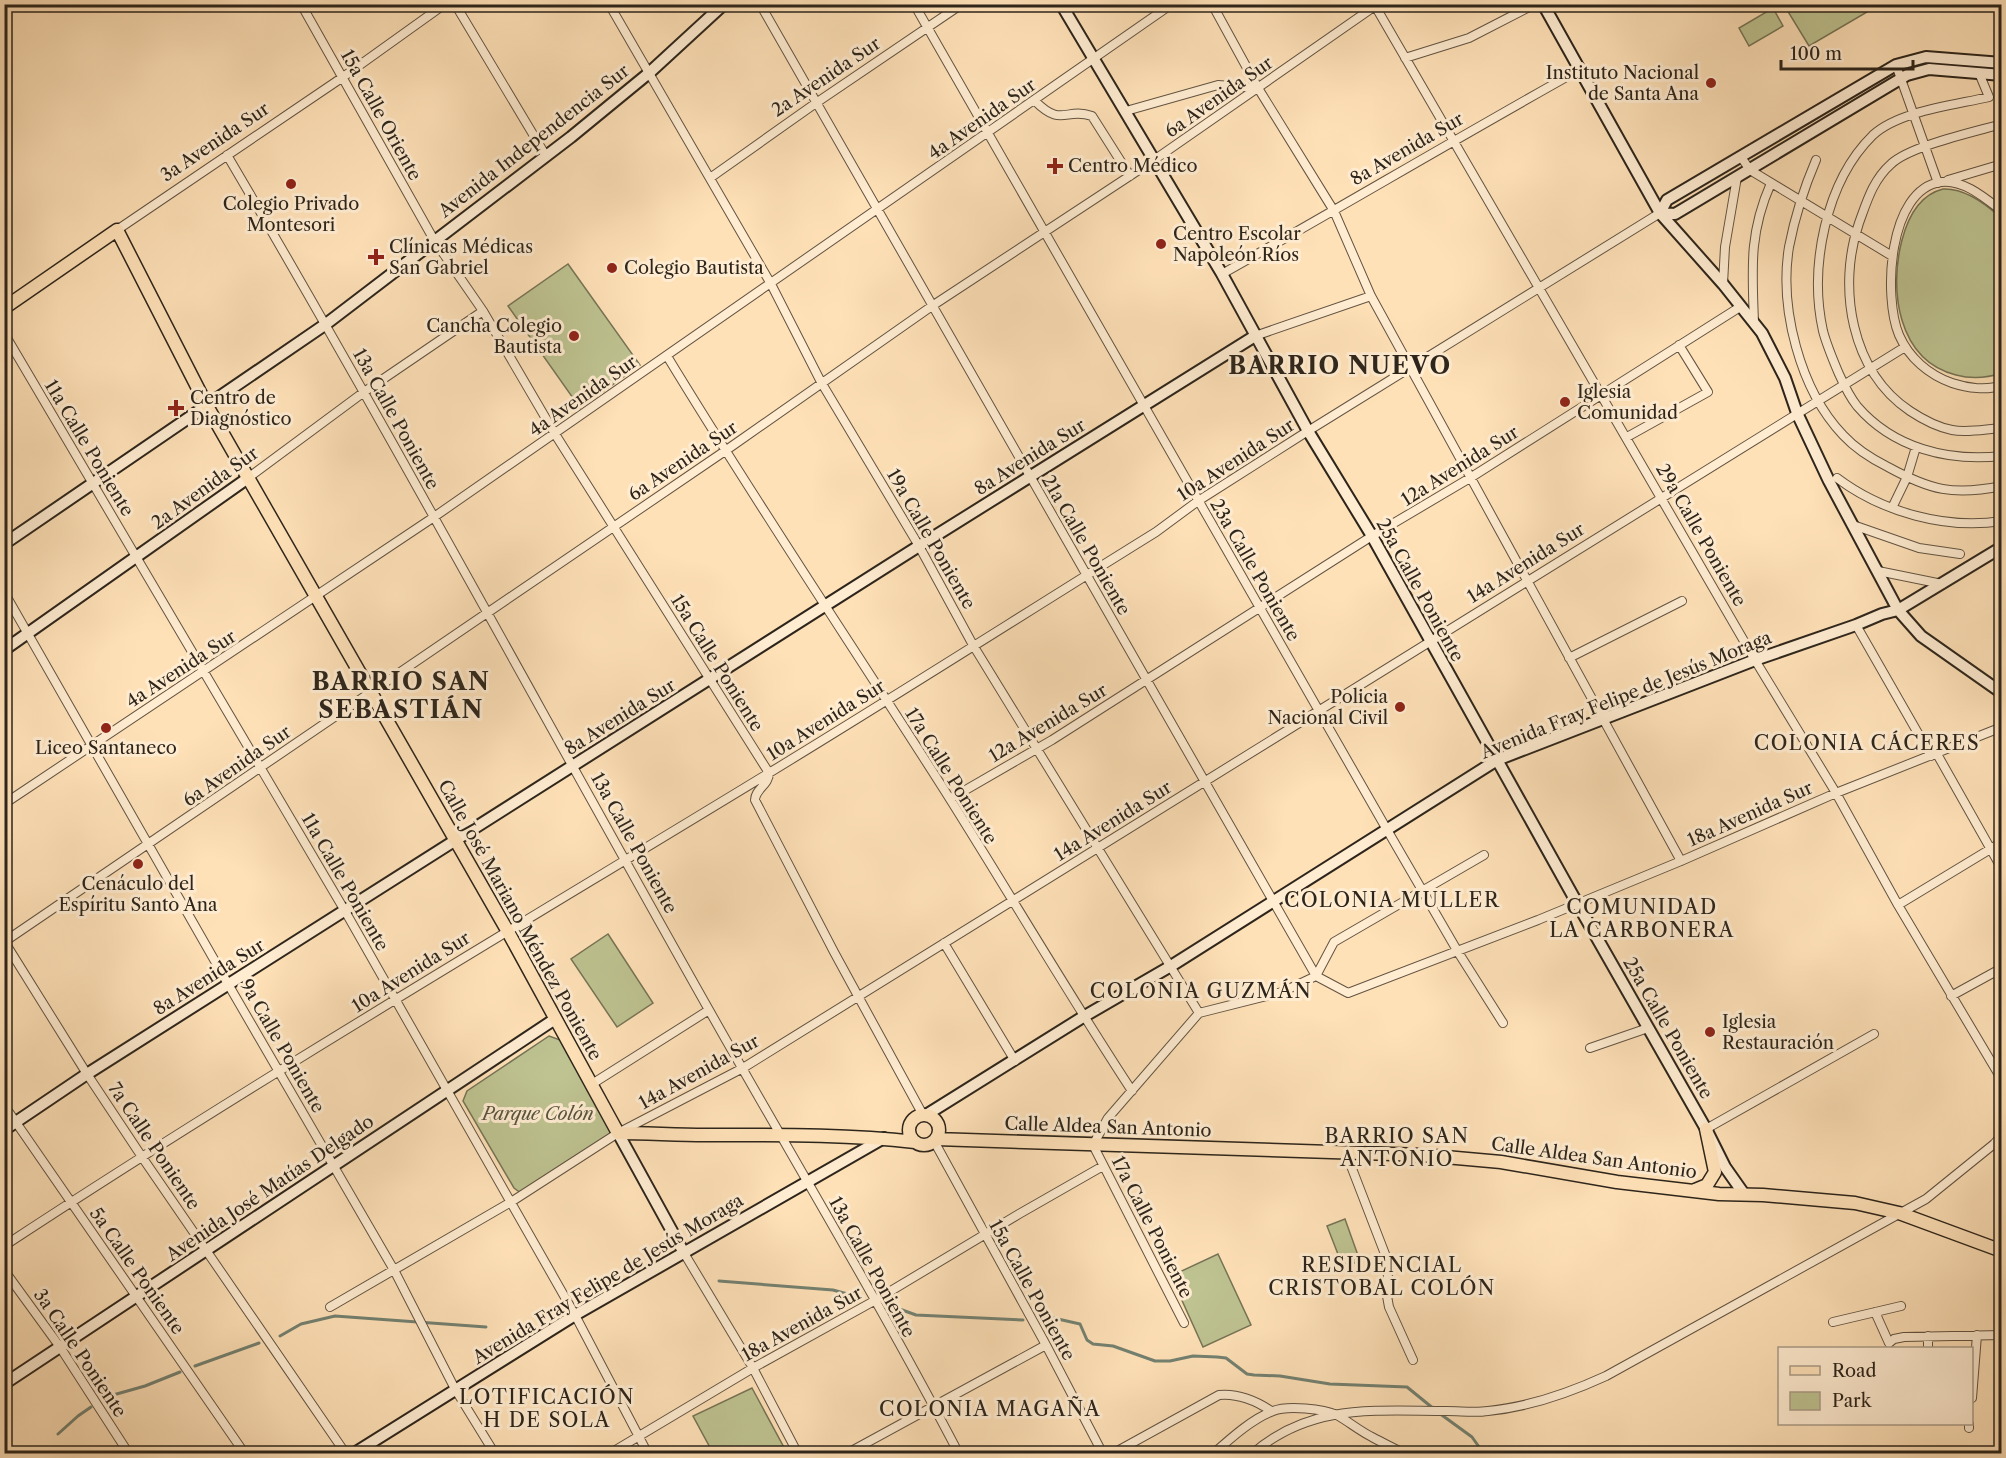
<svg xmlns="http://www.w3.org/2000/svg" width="2006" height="1458" viewBox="0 0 2006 1458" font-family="'Libre Caslon Text',serif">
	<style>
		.green { fill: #bec391; stroke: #767456; stroke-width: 1.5 }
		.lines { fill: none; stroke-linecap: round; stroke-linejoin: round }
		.stream { stroke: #738171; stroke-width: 3 }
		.street-casing { stroke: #625442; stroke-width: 10 }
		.secondary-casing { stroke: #2d251b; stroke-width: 14 }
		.primary-casing { stroke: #2d251b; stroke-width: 15 }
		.street { stroke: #ffecd1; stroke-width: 8 }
		.secondary { stroke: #ffecd1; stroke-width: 10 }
		.primary { stroke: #ffe1b8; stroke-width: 12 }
		.poi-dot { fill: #8f2418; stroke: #ffecd1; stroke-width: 2 }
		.labels { text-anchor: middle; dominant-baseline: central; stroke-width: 6; stroke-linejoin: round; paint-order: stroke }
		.poi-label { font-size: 18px; fill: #2d251b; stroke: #ffecd1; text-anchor: start }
		.street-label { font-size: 18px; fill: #2d251b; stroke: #ffecd1 }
		.park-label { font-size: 18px; font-style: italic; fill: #58543e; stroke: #ffecd1 }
		.neighbourhood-label { font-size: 20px; letter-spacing: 1.5px; fill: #2d251b; stroke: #ffecd1 }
		.district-label { font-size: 24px; font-weight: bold; letter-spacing: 1.5px; fill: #2d251b; stroke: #ffecd1 }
	</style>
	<rect width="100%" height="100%" fill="#ffe1b8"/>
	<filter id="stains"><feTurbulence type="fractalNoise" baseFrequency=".00333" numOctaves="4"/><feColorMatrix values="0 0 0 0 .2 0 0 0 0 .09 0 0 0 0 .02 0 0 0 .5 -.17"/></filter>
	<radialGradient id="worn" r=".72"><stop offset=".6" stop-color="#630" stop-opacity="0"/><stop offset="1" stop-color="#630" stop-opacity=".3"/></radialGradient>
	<path class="green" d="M1784 5H1879L1809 46Z
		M1773 8 1783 26 1749 46 1739 28Z
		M1943 189C1965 188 1986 204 2001 218L2002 373C1987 378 1971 379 1956 375 1897 360 1889 289 1902 240 1908 217 1919 195 1943 189Z
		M568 264 640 365 580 408 508 306Z
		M608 934 653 1003 617 1027 571 959Z
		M549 1036 563 1041 614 1130 610 1139 521 1193 514 1188 463 1101 467 1091Z
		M1345 1219 1360 1261 1343 1267 1327 1226Z
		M1218 1254 1251 1325 1203 1347 1171 1276Z
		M752 1388 787 1453H713L693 1416Z"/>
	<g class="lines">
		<path class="stream" d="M719 1281 833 1290 862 1298
			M894 1307 916 1315 1023 1320
			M1049 1317 1080 1324 1087 1340 1093 1344 1113 1346 1155 1361H1170L1193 1356 1217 1357 1226 1358 1247 1374 1254 1375 1280 1376 1330 1384 1407 1387 1434 1409
			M280 1336 301 1324 335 1316 486 1327
			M195 1366 259 1343
			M106 1397 145 1386 180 1372
			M1439 1413 1472 1437 1484 1454
			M58 1434 78 1416 91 1407"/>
		<g class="street-casing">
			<path id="street" d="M301 4 434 240 483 311 555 434 769 773C769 785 755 789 755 800L834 952 923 1115
				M455 4 546 156
				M609 4 771 284 821 382 919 546 973 645 1199 1013
				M760 4 1316 976
				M914 4 1386 828 1458 952 1503 1023
				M1212 4 1258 88 1334 211 1371 296 1681 861
				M1374 4 1755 660 1836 793 1898 905 2002 1080
				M1405 58 1469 38 1535 4
				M1896 65 1938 183
				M1979 73 1989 97C1955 105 1899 111 1873 135 1825 182 1809 268 1823 331 1827 346 1833 360 1839 374 1844 385 1849 396 1857 406 1893 448 1948 462 2002 456
				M1035 101C1062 128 1065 107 1092 116L1130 176
				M1126 111 1218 85 1258 88
				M2002 124C1974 132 1910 146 1891 164 1873 180 1867 201 1859 223 1837 287 1851 372 1910 411 1922 419 1937 427 1952 430 1968 433 1985 429 2002 428
				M227 155C393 437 548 725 709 1010 792 1157 880 1303 959 1454
				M1741 157 1750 170 1892 256
				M1816 160C1804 188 1795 216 1789 247 1779 308 1800 390 1843 435 1855 448 1872 459 1888 467 1930 490 1953 496 2002 486
				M710 178 816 103 962 4
				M1948 180 2002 164
				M2002 211C1985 198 1963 179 1941 182 1888 189 1883 297 1899 335 1909 358 1929 375 1952 383 1967 388 1987 391 2002 385
				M117 230 343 77 445 4
				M1222 274C1341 207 1459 137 1579 70
				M1723 284 1725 247 1737 177
				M1754 322C1752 268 1749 233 1771 183
				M4 333 345 911 575 1315 648 1454
				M1255 336 1371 296
				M667 356C758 506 856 651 950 799 1011 896 1069 995 1132 1091
				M1998 387 2002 400
				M1627 437 1708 392 1679 345
				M248 478 364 392 483 311
				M1837 478C1882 512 1946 530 2002 521
				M1892 508 1907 477 1916 447
				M1853 525 1919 548 1960 554
				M1878 571 1942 584
				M4 592 228 984 394 1270 455 1389 495 1454
				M1856 625 1931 756
				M1569 658 1682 601
				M1937 754 2002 869
				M950 799 1052 740 1372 536 1470 478 1740 307
				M4 804 434 517 1172 4
				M1898 905 2002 842
				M4 941 87 1074 142 1157 346 1454
				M4 942 725 451 932 306 1154 160 1378 4
				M944 943 1015 1061
				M1316 976 1348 993 1538 920 1681 861 1836 793 2002 727
				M1316 976 1334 942 1484 855
				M1951 996 2002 968
				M1590 1048 1648 1028
				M592 1084 709 1010
				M4 1105 245 1454
				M1706 1129 1874 1034
				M934 1141 1046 1345 1103 1454
				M1346 1153 1385 1254 1388 1270 1387 1296 1389 1307 1413 1360
				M4 1246C255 1081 513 929 769 773 899 694 1027 612 1156 532L1198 501 1308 431 1660 213
				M684 1253 753 1368 798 1454
				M4 1270 60 1347 129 1454
				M330 1307 511 1202 618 1133 743 1068 1905 347
				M1875 1312 1889 1343
				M1833 1322 1901 1306
				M1184 1323 1093 1145 1108 1118 1199 1013 1282 992 1316 976
				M1889 1343 1894 1339 1904 1337 2002 1335
				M1928 1348V1336
				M1972 1398 1977 1335
				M1969 1428V1424
				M609 1454 753 1368 874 1301 1019 1214 1103 1166
				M846 1454 1046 1345
				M1112 1454 1219 1395C1237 1393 1257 1401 1271 1411
				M1213 1454C1231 1438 1252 1419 1273 1411 1288 1405 1323 1409 1337 1415 1349 1422 1360 1431 1372 1437 1383 1443 1394 1448 1405 1454
				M1252 1454C1310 1403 1375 1411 1447 1411 1461 1411 1475 1413 1488 1411 1529 1407 1569 1393 1606 1376L1926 1199 1994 1144 2002 1135"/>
		</g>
		<g class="secondary-casing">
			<path id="secondary" d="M1061 4 1222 274 1308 431 1372 536 1577 903 1706 1129 1725 1167 1744 1194
				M1543 4 1660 213 1723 284 1762 333 1785 378 1797 413 1829 481 1898 610 1921 636 2002 693
				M1660 213 1667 200 1896 65 1926 57 2002 63
				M1660 213 1675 214 1907 75 1929 69 2002 75
				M4 544 326 324 571 137 649 73 724 4
				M4 650 248 478
				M926 1115 1083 1017 1171 966 1497 760 1755 660 1856 625 1882 614 1898 610 2002 547
				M4 1130 87 1074 919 546 1255 336
				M618 1133 684 1253
				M4 1384 555 1019
				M353 1454 575 1315 884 1138"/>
		</g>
		<g class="primary-casing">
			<path id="primary" d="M4 308 117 230 207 406 507 930 618 1133C647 1133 676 1135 705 1135 775 1135 845 1134 915 1142
				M909 1130a15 15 0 1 1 30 0a15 15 0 1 1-30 0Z
				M936 1139 1423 1155 1501 1162 1617 1182 1719 1194 1763 1195 1855 1203 1899 1213 2002 1251
				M1695 1190 1707 1185 1715 1172 1706 1129"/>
		</g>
		<use href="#street" class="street"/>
		<use href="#secondary" class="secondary"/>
		<use href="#primary" class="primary"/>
	</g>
	<g class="poi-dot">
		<circle cx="1711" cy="83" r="6"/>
		<path d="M1052 157h6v6h6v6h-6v6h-6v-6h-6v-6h6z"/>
		<circle cx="291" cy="184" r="6"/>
		<circle cx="1161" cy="244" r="6"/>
		<path d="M373 248h6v6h6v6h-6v6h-6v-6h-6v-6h6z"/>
		<circle cx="612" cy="268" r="6"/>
		<circle cx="574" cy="336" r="6"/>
		<circle cx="1565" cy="402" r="6"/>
		<path d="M173 399h6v6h6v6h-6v6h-6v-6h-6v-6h6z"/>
		<circle cx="1400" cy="707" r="6"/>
		<circle cx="106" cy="728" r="6"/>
		<circle cx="138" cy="864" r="6"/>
		<circle cx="1710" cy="1032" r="6"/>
	</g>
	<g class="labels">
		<g class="poi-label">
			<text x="1699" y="73" text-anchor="end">Instituto Nacional<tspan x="1699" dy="21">de Santa Ana</tspan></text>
			<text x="1068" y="166">Centro Médico</text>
			<text x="291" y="204" text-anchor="middle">Colegio Privado<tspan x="291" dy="21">Montesori</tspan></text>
			<text x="1173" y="234">Centro Escolar<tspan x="1173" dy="21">Napoleón Ríos</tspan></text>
			<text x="389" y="247">Clínicas Médicas<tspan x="389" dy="21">San Gabriel</tspan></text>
			<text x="624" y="268">Colegio Bautista</text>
			<text x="562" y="326" text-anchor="end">Cancha Colegio<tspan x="562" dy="21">Bautista</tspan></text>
			<text x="1577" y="392">Iglesia<tspan x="1577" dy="21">Comunidad</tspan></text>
			<text x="190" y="398">Centro de<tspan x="190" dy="21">Diagnóstico</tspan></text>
			<text x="1388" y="697" text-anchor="end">Policia<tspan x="1388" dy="21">Nacional Civil</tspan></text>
			<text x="106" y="748" text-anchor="middle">Liceo Santaneco</text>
			<text x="138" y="884" text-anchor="middle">Cenáculo del<tspan x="138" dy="21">Espíritu Santo Ana</tspan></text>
			<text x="1722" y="1022">Iglesia<tspan x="1722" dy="21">Restauración</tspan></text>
		</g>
		<g class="street-label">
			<text transform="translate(826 77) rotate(-34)">2a Avenida Sur</text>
			<text transform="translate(1219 97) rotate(-35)">6a Avenida Sur</text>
			<text transform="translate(381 115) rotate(61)">15a Calle Oriente</text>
			<text transform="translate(982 119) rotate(-35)">4a Avenida Sur</text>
			<text transform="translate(534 141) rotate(-38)">Avenida Independencia Sur</text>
			<text transform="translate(215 142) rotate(-34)">3a Avenida Sur</text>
			<text transform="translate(1407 149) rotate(-30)">8a Avenida Sur</text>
			<text transform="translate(583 396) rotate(-35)">4a Avenida Sur</text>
			<text transform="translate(396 419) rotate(61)">13a Calle Poniente</text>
			<text transform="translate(89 448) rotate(59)">11a Calle Poniente</text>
			<text transform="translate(1030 457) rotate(-32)">8a Avenida Sur</text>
			<text transform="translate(1236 460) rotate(-33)">10a Avenida Sur</text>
			<text transform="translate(683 461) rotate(-34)">6a Avenida Sur</text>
			<text transform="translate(1460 466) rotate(-32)">12a Avenida Sur</text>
			<text transform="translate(205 488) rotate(-36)">2a Avenida Sur</text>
			<text transform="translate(1701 535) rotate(60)">29a Calle Poniente</text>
			<text transform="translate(931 539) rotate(60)">19a Calle Poniente</text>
			<text transform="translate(1086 545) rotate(60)">21a Calle Poniente</text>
			<text transform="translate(1526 563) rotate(-32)">14a Avenida Sur</text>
			<text transform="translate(1255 570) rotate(60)">23a Calle Poniente</text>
			<text transform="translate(1420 590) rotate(61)">25a Calle Poniente</text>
			<text transform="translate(717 663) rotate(58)">15a Calle Poniente</text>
			<text transform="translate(181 669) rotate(-33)">4a Avenida Sur</text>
			<text transform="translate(1626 695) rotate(-22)">Avenida Fray Felipe de Jesús Moraga</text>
			<text transform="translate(620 717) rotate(-32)">8a Avenida Sur</text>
			<text transform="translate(826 720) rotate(-32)">10a Avenida Sur</text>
			<text transform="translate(1048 723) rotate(-31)">12a Avenida Sur</text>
			<text transform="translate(237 766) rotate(-35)">6a Avenida Sur</text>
			<text transform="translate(951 776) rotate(58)">17a Calle Poniente</text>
			<text transform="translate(1750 814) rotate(-24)">18a Avenida Sur</text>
			<text transform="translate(1113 821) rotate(-32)">14a Avenida Sur</text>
			<text transform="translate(634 843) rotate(61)">13a Calle Poniente</text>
			<text transform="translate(345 882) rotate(60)">11a Calle Poniente</text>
			<text transform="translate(520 920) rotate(61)">Calle José Mariano Méndez Poniente</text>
			<text transform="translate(411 972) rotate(-32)">10a Avenida Sur</text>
			<text transform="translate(209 977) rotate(-32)">8a Avenida Sur</text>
			<text transform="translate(1668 1028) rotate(60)">25a Calle Poniente</text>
			<text transform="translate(282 1046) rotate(60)">9a Calle Poniente</text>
			<text transform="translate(699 1072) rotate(-29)">14a Avenida Sur</text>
			<text transform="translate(1108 1127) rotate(2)">Calle Aldea San Antonio</text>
			<text transform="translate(154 1146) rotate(56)">7a Calle Poniente</text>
			<text transform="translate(1594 1158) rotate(8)">Calle Aldea San Antonio</text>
			<text transform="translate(270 1188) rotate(-34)">Avenida José Matías Delgado</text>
			<text transform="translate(1152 1227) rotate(63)">17a Calle Poniente</text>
			<text transform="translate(872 1267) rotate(61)">13a Calle Poniente</text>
			<text transform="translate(137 1271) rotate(55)">5a Calle Poniente</text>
			<text transform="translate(608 1279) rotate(-31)">Avenida Fray Felipe de Jesús Moraga</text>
			<text transform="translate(1032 1290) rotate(61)">15a Calle Poniente</text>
			<text transform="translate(802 1324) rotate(-29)">18a Avenida Sur</text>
			<text transform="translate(80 1353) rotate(56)">3a Calle Poniente</text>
		</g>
		<g class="park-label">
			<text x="538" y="1114">Parque Colón</text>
		</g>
		<g class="neighbourhood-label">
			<text x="1867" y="743">COLONIA CÁCERES</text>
			<text x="1392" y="900">COLONIA MULLER</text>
			<text x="1642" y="907">COMUNIDAD<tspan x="1642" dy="23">LA CARBONERA</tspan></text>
			<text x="1201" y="991">COLONIA GUZMÁN</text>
			<text x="1397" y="1136">BARRIO SAN<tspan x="1397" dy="23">ANTONIO</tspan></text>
			<text x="1382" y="1265">RESIDENCIAL<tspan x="1382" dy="23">CRISTOBAL COLÓN</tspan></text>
			<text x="547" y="1397">LOTIFICACIÓN<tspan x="547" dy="23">H DE SOLA</tspan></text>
			<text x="990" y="1409">COLONIA MAGAÑA</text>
		</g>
		<g class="district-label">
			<text x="1340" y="365">BARRIO NUEVO</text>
			<text x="401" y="681">BARRIO SAN<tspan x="401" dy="28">SEBASTIÁN</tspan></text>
		</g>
	</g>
	<rect width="2006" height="1458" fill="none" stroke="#ffe1b8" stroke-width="24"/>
	<rect x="6" y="6" width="1994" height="1446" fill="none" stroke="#2d251b" stroke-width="3"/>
	<rect x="12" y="12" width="1982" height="1434" fill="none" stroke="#2d251b" stroke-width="1.5"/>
	<rect x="1778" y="1347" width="195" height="78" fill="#ffecd1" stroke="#ab9c88" stroke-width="1.5"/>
	<rect x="1790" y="1366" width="30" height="9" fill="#ffe1b8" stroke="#ab9c88" stroke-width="1.5"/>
	<text x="1832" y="1377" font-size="18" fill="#2d251b">Road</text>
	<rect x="1790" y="1392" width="30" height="18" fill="#bec391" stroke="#ab9c88" stroke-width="1.5"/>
	<text x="1832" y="1407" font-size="18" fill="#2d251b">Park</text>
	<path d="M1781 60v9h132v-9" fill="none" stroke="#2d251b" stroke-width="3"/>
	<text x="1790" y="60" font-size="18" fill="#2d251b" stroke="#ffecd1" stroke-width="4.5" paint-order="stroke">100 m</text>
	<rect width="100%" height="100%" filter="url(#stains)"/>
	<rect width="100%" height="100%" fill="url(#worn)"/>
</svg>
